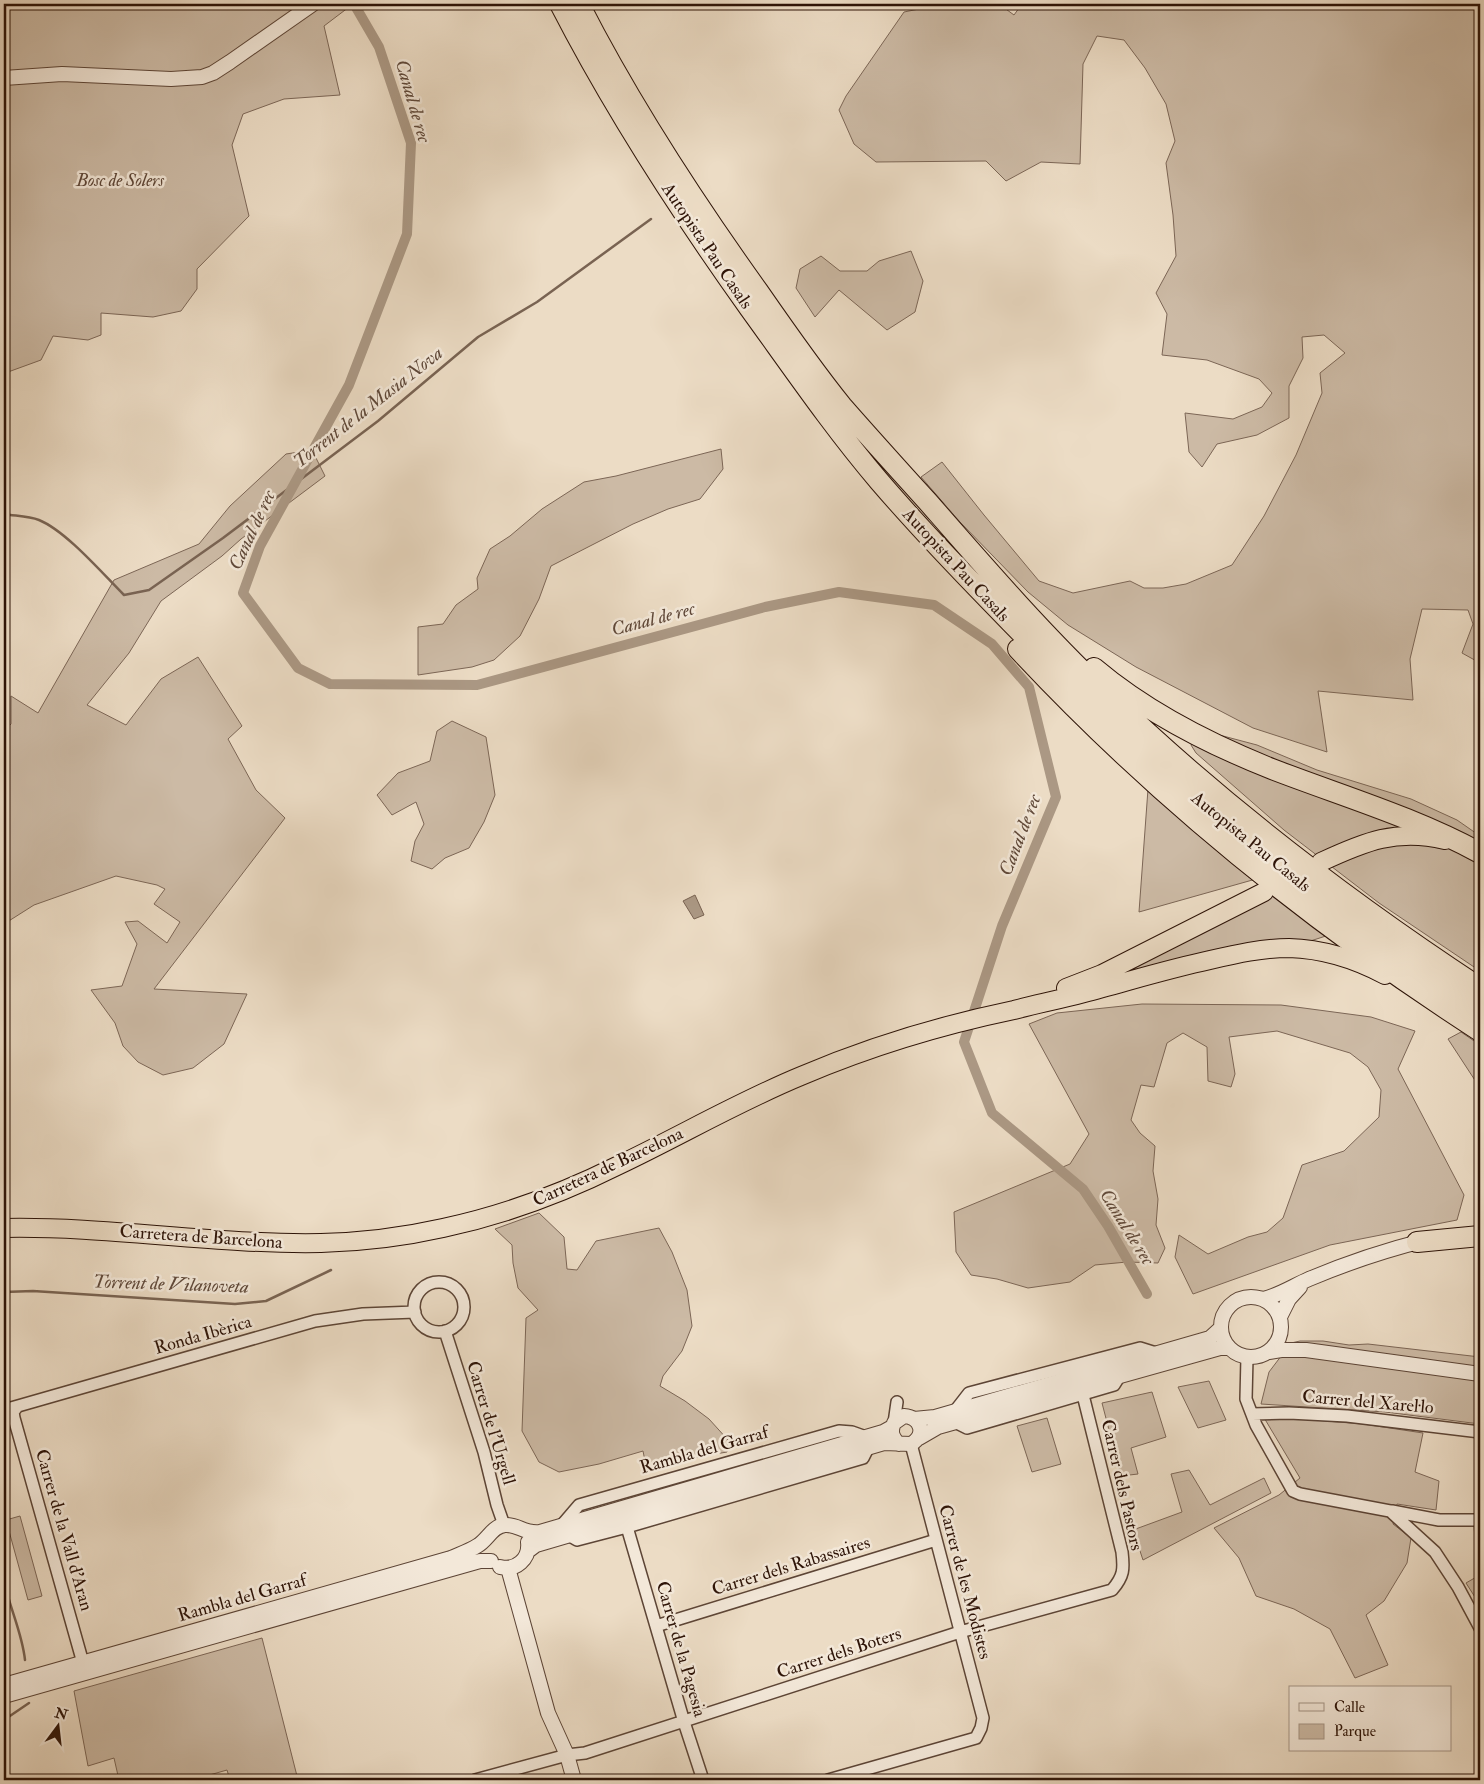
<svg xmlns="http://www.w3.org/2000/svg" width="1484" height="1784" viewBox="0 0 1484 1784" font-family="'IM FELL Double Pica',serif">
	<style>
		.green { fill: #ccbaa5; stroke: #7c6656 }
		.water { fill: #ab9884; stroke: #796352 }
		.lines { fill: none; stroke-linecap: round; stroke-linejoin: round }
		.stream { stroke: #796352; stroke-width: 2.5 }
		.canal { stroke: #ab9884; stroke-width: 10 }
		.minor-casing { stroke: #5d4536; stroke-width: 14 }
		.tertiary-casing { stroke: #5d4536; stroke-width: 16 }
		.trunk-casing { stroke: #2d1307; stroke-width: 20 }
		.motorway-casing { stroke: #2d1307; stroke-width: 22 }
		.minor { stroke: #f3e8d9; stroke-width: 11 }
		.tertiary { stroke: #f3e8d9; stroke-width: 14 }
		.trunk { stroke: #ecdcc5; stroke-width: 18 }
		.motorway { stroke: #ecdcc5; stroke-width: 20 }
		.labels { text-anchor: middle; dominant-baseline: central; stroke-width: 5; stroke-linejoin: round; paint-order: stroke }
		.park-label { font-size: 18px; font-style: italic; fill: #5d4536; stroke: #f3e8d9 }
		.street-label { font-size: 18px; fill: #2d1307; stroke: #f3e8d9 }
		.water-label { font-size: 19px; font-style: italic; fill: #5f4839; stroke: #f3e8d9 }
	</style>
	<rect width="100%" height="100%" fill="#ecdcc5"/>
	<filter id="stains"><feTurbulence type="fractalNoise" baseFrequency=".004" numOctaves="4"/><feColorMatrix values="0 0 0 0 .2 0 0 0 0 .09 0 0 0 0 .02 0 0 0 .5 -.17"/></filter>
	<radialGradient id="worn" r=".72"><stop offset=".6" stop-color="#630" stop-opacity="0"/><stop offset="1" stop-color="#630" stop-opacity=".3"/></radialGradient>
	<path class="green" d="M4 4H353L324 26 340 95 284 99 243 114 232 145 249 216 197 269V289L181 311 153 317 101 313V335L88 340 53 336 41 360 8 372 4 379Z
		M929 4H999L1014 15 1022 4H1480V663L1462 653 1473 624 1468 610 1422 609 1410 659 1413 700 1318 691 1327 752 1253 728 1136 667 1068 625 1028 592 960 522 921 477 942 462 984 515 1039 581 1073 593 1130 581 1144 588H1163L1186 584 1232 565 1264 516 1296 455 1322 393 1320 373 1345 353 1324 335 1302 337 1303 358 1289 386V418L1257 435 1217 444 1202 467 1189 452 1185 413 1233 419 1262 407 1272 393 1259 379 1207 360 1162 355 1167 314 1156 293 1176 256 1173 215 1166 163 1175 141 1166 104 1145 68 1124 40 1097 36 1083 64 1080 164 1041 162 1006 181 986 161 876 162 854 144 839 110 846 96 904 12 924 8Z
		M911 251 923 281 915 312 887 330 839 290 815 317 796 288 800 269 821 256 840 271H867L879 261Z
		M721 449 723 469 700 499 668 509 633 524 551 566 539 599 520 636 494 660 472 667 418 675V627L443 624 456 605 478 589 477 578 490 549 510 536 542 509 584 482 616 476Z
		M312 450 325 476 241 539 222 556 161 601 129 653 87 705 126 725 161 679 198 657 242 726 228 739 256 790 285 818 154 989 247 994 224 1044 193 1068 163 1075 138 1062 123 1046 115 1023 91 990 122 986 137 944 125 922 138 921 167 943 180 922 154 904 165 889 157 885 116 876 34 905 4 924V731L11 724V696L38 713 114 580 199 544 230 506 286 454Z
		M452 721 486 737 495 795 484 822 469 848 445 858 432 869 411 861 415 841 424 824 416 802 392 815 377 795 398 773 430 761 437 731Z
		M1208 732 1257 745 1317 770 1411 799 1457 820 1480 836V971L1379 903 1284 830 1196 753 1191 745 1195 737Z
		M1148 789 1256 879 1139 912Z
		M1274 893 1329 935 1301 944 1125 975 1128 967Z
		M1142 1004 1281 1005 1371 1017 1415 1031 1398 1069 1464 1195 1457 1220 1330 1245 1193 1294 1175 1257 1179 1235 1208 1254 1248 1237 1267 1232 1283 1218 1302 1165 1344 1151 1379 1117 1381 1090 1368 1067 1350 1053 1277 1031 1229 1037 1235 1074 1231 1087 1208 1081 1207 1047 1183 1033 1167 1043 1154 1087 1141 1085 1131 1120 1140 1133 1155 1146 1153 1171 1158 1199 1156 1225 1165 1248 1158 1263 1127 1262 1095 1265 1070 1282 1028 1288 997 1279 971 1275 956 1252 954 1212 1070 1164 1089 1134 1029 1024 1057 1013Z
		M1461 1032 1480 1045V1088L1448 1039Z
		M539 1213 564 1237 567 1269 577 1270 596 1241 659 1228 672 1252 687 1290 692 1326 682 1351 663 1376 660 1386 685 1401 709 1419 728 1440 727 1452 646 1466 643 1451 599 1464 559 1472 539 1462 522 1431 526 1318 538 1310 518 1288 513 1263 512 1245 495 1229Z
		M1300 1341H1323L1349 1345 1368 1344 1480 1357V1424L1385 1412 1261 1404 1269 1372 1291 1343Z
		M1209 1381 1226 1420 1198 1428 1178 1387Z
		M1152 1392 1166 1437 1131 1448 1138 1474 1121 1476 1102 1403Z
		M1263 1416 1363 1424 1423 1433 1415 1472 1439 1481 1436 1510 1397 1504 1393 1524 1411 1538 1407 1563 1384 1601 1366 1615 1388 1665 1355 1678 1330 1629 1294 1609 1256 1596 1239 1558 1214 1528 1279 1495 1300 1478Z
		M1047 1418 1061 1464 1032 1472 1017 1426Z
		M1189 1470 1210 1505 1264 1478 1271 1493 1143 1560 1133 1530 1182 1512 1171 1474Z
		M20 1516 42 1596 28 1600 6 1520Z
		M1474 1526H1480V1605L1466 1583 1478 1576Z
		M262 1638 298 1780H230L227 1770 192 1780H119L114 1758 88 1766 74 1691Z"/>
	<path class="water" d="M695 895 704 915 694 919 683 901Z"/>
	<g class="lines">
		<path class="stream" d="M4 514C15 516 28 516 39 520 66 531 102 573 124 595L149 590 223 538 378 421 478 337 537 302 651 219
			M4 1292 33 1291 235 1304 266 1301 331 1270
			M4 1580C9 1607 22 1632 25 1660
			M4 1720 29 1703"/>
		<path class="canal" d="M354 4 379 47 411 143 407 234 349 385 260 546 243 593 298 668 330 684 477 685 765 607 839 592 934 605 992 644 1029 687 1056 797 1002 926 964 1042 992 1113 1083 1189 1108 1226 1147 1294"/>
		<g class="minor-casing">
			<path id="minor" d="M414 1307a25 25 0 1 1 50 0a25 25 0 1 1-50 0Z
				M445 1331 484 1452 497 1505 504 1525
				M1247 1357 1246 1399 1256 1425 1293 1491 1300 1494 1390 1511 1435 1552 1458 1587 1480 1628
				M17 1407 13 1412 14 1418 83 1663
				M4 1410 315 1321 363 1314 415 1312
				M955 1411 969 1393 1140 1348 1156 1353
				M1252 1414 1289 1413 1347 1416 1480 1432
				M894 1423 897 1402
				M957 1423 967 1428 1114 1385 1119 1377
				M1392 1511 1439 1520H1480
				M561 1526 579 1505 839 1431 852 1432 866 1437
				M627 1527 684 1722 703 1780
				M570 1536 577 1540 627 1527 863 1458 868 1448
				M656 1626 936 1540
				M475 1780 567 1755 585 1753 960 1632 1112 1590C1124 1576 1124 1569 1122 1552L1083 1395
				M828 1780 976 1738 981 1728 983 1718 911 1444"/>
		</g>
		<g class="tertiary-casing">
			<path id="tertiary" d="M4 78 62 74 171 79 202 77 213 73 230 62 313 4
				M1221 1327a30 30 0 1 1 60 0a30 30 0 1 1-60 0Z
				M1263 1299C1280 1295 1293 1286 1309 1279 1347 1263 1386 1250 1426 1240
				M1280 1317 1289 1299 1300 1287
				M1269 1352 1281 1350H1306L1480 1374
				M914 1419 935 1417 1210 1338 1221 1328
				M919 1438 938 1427 1220 1348H1228
				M528 1551 536 1545 884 1443 911 1444C927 1435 921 1417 904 1416L894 1423C890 1432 892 1437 899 1444
				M500 1567C516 1571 530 1559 528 1542
				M508 1568 548 1713 567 1755 574 1780
				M4 1685 451 1558C460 1554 469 1551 477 1546 488 1540 492 1526 505 1525 518 1524 524 1534 540 1532L883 1432 892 1427
				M4 1696 480 1561H491"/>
		</g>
		<g class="trunk-casing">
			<path id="trunk" d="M1321 862C1364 842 1397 828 1445 840
				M1066 988 1102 974 1264 892
				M4 1228C110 1226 215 1245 321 1243 362 1242 403 1237 443 1228 504 1215 563 1193 619 1165 680 1136 738 1102 801 1076 869 1047 942 1025 1014 1010 1038 1004 1061 999 1084 993 1126 982 1168 969 1210 960 1236 954 1262 948 1289 948 1323 949 1355 959 1385 975"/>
		</g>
		<g class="motorway-casing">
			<path id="motorway" d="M560 4C615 111 680 211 750 309 792 367 833 427 879 481 915 523 953 563 992 603 1091 706 1196 804 1310 890 1366 931 1423 970 1480 1009
				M579 4C630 104 692 199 758 291 785 330 812 369 842 406 870 438 899 470 928 502 984 566 1041 632 1103 691 1218 802 1346 900 1480 988
				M1018 649C1155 796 1311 922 1480 1031
				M1094 668C1146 712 1209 744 1272 769 1342 796 1414 817 1480 853
				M1417 1242 1480 1236"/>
		</g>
		<use href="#minor" class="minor"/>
		<use href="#tertiary" class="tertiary"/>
		<use href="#trunk" class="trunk"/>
		<use href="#motorway" class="motorway"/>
	</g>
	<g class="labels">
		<g class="park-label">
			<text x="120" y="180">Bosc de Solers</text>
		</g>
		<g class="street-label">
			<text transform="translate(707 246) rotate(56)">Autopista Pau Casals</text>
			<text transform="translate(956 565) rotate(47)">Autopista Pau Casals</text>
			<text transform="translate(1251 842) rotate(39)">Autopista Pau Casals</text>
			<text transform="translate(608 1167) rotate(-25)">Carretera de Barcelona</text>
			<text transform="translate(201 1237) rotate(4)">Carretera de Barcelona</text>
			<text transform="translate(203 1335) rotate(-16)">Ronda Ibèrica</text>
			<text transform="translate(1368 1402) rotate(5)">Carrer del Xarel·lo</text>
			<text transform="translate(491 1423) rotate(73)">Carrer de l'Urgell</text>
			<text transform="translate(704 1450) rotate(-16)">Rambla del Garraf</text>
			<text transform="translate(1122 1485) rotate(77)">Carrer dels Pastors</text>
			<text transform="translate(64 1530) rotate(74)">Carrer de la Vall d'Aran</text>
			<text transform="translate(791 1566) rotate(-17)">Carrer dels Rabassaires</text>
			<text transform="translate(965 1582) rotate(75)">Carrer de les Modistes</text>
			<text transform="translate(242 1598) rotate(-16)">Rambla del Garraf</text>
			<text transform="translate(681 1649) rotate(74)">Carrer de la Pagesia</text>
			<text transform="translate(839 1653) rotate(-18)">Carrer dels Boters</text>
		</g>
		<g class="water-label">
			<text transform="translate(413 101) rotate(74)">Canal de rec</text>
			<text transform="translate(368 407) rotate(-38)">Torrent de la Masia Nova</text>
			<text transform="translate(252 530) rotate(-65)">Canal de rec</text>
			<text transform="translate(653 619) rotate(-15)">Canal de rec</text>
			<text transform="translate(1020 835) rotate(-69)">Canal de rec</text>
			<text transform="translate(1127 1227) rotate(58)">Canal de rec</text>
			<text transform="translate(171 1284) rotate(2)">Torrent de Vilanoveta</text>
		</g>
	</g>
	<rect width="1484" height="1784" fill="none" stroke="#ecdcc5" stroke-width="20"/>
	<rect x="5" y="5" width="1474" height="1774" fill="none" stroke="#2d1307" stroke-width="2.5"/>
	<rect x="10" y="10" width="1464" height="1764" fill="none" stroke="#2d1307"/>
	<rect x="1289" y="1686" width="162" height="65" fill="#f3e8d9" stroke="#a49385"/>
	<rect x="1299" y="1703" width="25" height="8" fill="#f3e8d9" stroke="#a49385"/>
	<text x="1334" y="1712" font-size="15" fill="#2d1307">Calle</text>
	<rect x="1299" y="1724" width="25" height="15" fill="#ccbaa5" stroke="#a49385"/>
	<text x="1334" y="1736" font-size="15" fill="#2d1307">Parque</text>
	<g transform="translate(58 1726) rotate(15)" stroke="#f3e8d9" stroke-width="4" paint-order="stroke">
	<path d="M0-4L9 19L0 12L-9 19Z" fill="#2d1307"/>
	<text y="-8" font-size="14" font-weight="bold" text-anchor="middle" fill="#2d1307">N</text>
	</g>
	<rect width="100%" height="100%" filter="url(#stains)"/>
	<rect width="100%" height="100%" fill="url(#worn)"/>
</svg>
